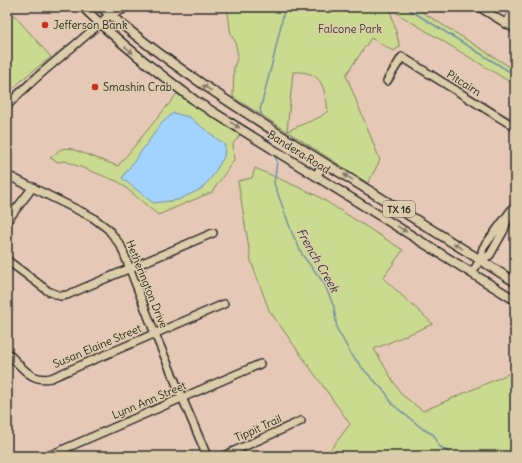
<svg xmlns="http://www.w3.org/2000/svg" width="522" height="463" viewBox="0 0 522 463" font-family="Delius,sans-serif">
	<style>
		.green { fill: #cada8e; stroke: #7a825c; fill-rule: evenodd }
		.water { fill: #a1d3fe; stroke: #7290aa }
		.lines { fill: none; stroke-linecap: round; stroke-linejoin: round }
		.stream { stroke: #7290aa; stroke-width: 1.5 }
		.minor-casing { stroke: #2b2b2b; stroke-width: 10 }
		.major-casing { stroke: #2b2b2b; stroke-width: 11 }
		.minor { stroke: #dca; stroke-width: 7 }
		.major { stroke: #dca; stroke-width: 8 }
		.oneway { fill: #847c6a }
		.poi-dot { fill: #c8321e; stroke: #dca; stroke-width: 1.5 }
		.labels { text-anchor: middle; dominant-baseline: central; stroke-width: 3; stroke-linejoin: round; paint-order: stroke }
		.shield { fill: #dca; stroke: #605b51; stroke-width: 1 }
		.shield-label { font-size: 10px; font-weight: bold; fill: #2b2b2b }
		.poi-label { font-size: 11px; fill: #2b2b2b; stroke: #dca; text-anchor: start }
		.park-label { font-size: 11px; fill: #3b3c35; stroke: #dca }
		.street-label { font-size: 11px; fill: #2b2b2b; stroke: #dca }
		.water-label { font-size: 12px; font-style: italic; fill: #373c40; stroke: #dca }
	</style>
	<rect width="100%" height="100%" fill="#e6c8b6"/>
	<filter id="ink" filterUnits="userSpaceOnUse"><feTurbulence type="fractalNoise" baseFrequency=".025" numOctaves="2"/><feDisplacementMap in="SourceGraphic" scale="8" xChannelSelector="R" yChannelSelector="G"/><feConvolveMatrix kernelMatrix="1 2 1 2 8 2 1 2 1" color-interpolation-filters="sRGB"/></filter>
	<g filter="url(#ink)">
		<path class="green" d="M7 7 51 57 24 78 7 95Z
			M227 7H414L515 70V85L390 9 400 47 393 51 371 38 346 75 380 160 368 183 233 97 234 67 238 56 235 41 231 35ZM293 72C322 71 324 85 328 111L320 117 287 131Z
			M177 94 240 135 233 144 234 160 212 192 158 215 119 182 65 161 58 162 50 158 61 149 69 148 118 166Z
			M255 168 316 195 403 250 383 278 433 324 374 349 401 394 423 411 515 371V456H320L328 453 350 424 269 310 251 261 238 181 252 178Z"/>
		<path class="water" d="M173 113 189 117 225 145 224 157 211 178 201 189 178 200 153 203 122 178 161 124Z"/>
		<g class="lines">
			<path class="stream" d="M405 7 515 75
				M263 119 260 110 274 56 285 7
				M267 131 271 144
				M274 153 277 162 274 183 292 233 303 256 324 283 334 307 337 329 351 354 366 372 386 393 392 404 423 429 434 435 439 446 455 456"/>
			<g class="minor-casing">
				<path id="minor" d="M112 7 110 14 122 10 125 7
					M479 7 515 29
					M506 24 515 7
					M387 81 402 57 515 127
					M7 106C38 72 77 46 110 14
					M7 175 92 217 108 229 121 246 155 334 207 456
					M7 221 33 187
					M7 260 48 291 60 296 67 295 213 233
					M480 260 490 255 504 230 509 215
					M472 273 480 260 483 248 515 205
					M7 352C20 365 31 383 51 378L224 304
					M48 456 260 364
					M223 456 301 421"/>
			</g>
			<g class="major-casing">
				<path id="major" d="M83 7C118 42 157 72 197 102L515 300
					M101 7C165 62 236 107 307 152 376 195 446 238 515 282
					M316 176 324 163"/>
			</g>
			<use href="#minor" class="minor"/>
			<use href="#major" class="major"/>
		</g>
		<defs><path id="oneway-solid" d="M-6-.8H1V-3.2L6.5 0L1 3.2V.8H-6Z"/></defs>
		<g class="oneway">
			<use href="#oneway-solid" transform="translate(129 50) rotate(41)"/>
			<use href="#oneway-solid" transform="translate(207 88) rotate(-147)"/>
			<use href="#oneway-solid" transform="translate(235 125) rotate(32)"/>
			<use href="#oneway-solid" transform="translate(348 177) rotate(-148)"/>
			<use href="#oneway-solid" transform="translate(402 229) rotate(32)"/>
			<use href="#oneway-solid" transform="translate(458 246) rotate(-148)"/>
		</g>
	</g>
	<g class="poi-dot">
		<circle cx="45" cy="25" r="4"/>
		<circle cx="95" cy="87" r="4"/>
	</g>
	<g class="labels">
		<rect class="shield" x="383" y="201" width="32" height="16" rx="3"/>
		<g class="shield-label">
			<text x="399" y="209">TX 16</text>
		</g>
		<g class="poi-label">
			<text x="53" y="25">Jefferson Bank</text>
			<text x="103" y="87">Smashin Crab</text>
		</g>
		<g class="park-label">
			<text x="350" y="29">Falcone Park</text>
		</g>
		<g class="street-label">
			<text transform="translate(464 83) rotate(32)">Pitcairn</text>
			<text transform="translate(299 152) rotate(32)">Bandera Road</text>
			<text transform="translate(147 284) rotate(68)">Hetherington Drive</text>
			<text transform="translate(97 346) rotate(-23)">Susan Elaine Street</text>
			<text transform="translate(149 400) rotate(-23)">Lynn Ann Street</text>
			<text transform="translate(258 428) rotate(-24)">Tippit Trail</text>
		</g>
		<g class="water-label">
			<text transform="translate(318 260) rotate(60)">French Creek</text>
		</g>
	</g>
	<rect width="522" height="463" fill="none" stroke="#dca" stroke-width="24"/>
	<rect x="12" y="12" width="498" height="439" fill="none" stroke="#2b2b2b" stroke-width="1.5" filter="url(#ink)"/>
</svg>
